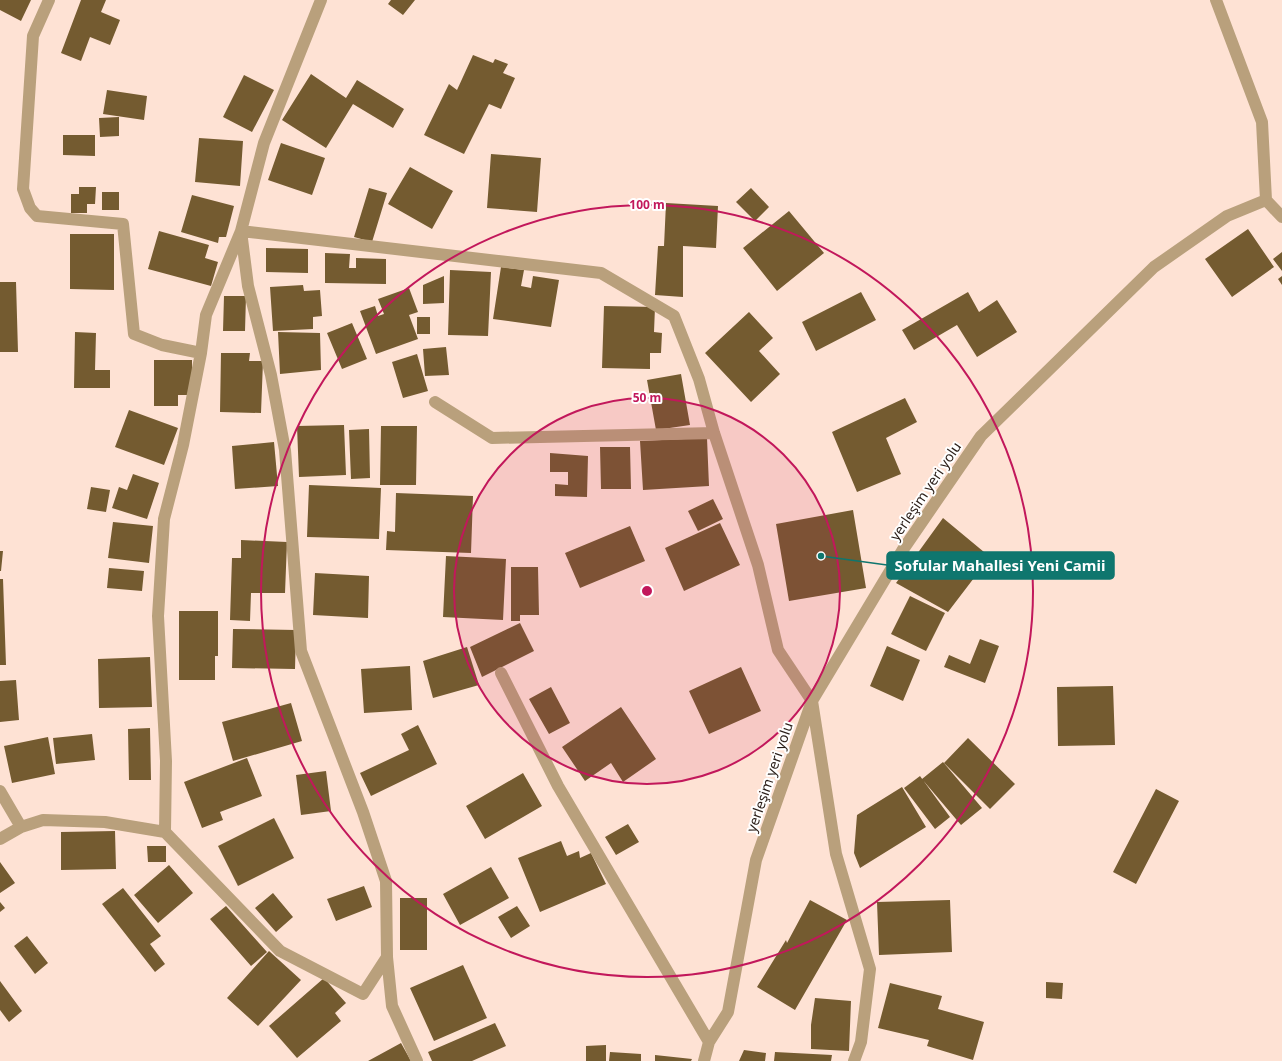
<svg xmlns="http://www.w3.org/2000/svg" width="1282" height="1061" viewBox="0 0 1282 1061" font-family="'Noto Sans',sans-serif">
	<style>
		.building { fill: #745b30 }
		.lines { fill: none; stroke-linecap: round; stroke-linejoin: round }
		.minor { stroke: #b9a07c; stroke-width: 12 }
		.ring { fill: none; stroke: #c2185b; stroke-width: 2 }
		.labels { text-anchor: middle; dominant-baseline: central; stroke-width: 4; stroke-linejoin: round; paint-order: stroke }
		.street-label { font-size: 14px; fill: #2b1e18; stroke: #fff }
		.centre { fill: #c2185b; stroke: #fff; stroke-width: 2 }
		.ring-label { font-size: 12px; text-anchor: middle; font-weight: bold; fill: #c2185b; stroke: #fff; stroke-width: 4; stroke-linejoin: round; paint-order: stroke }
		.leader { fill: none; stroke: #0f766e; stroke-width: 1.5 }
		.callout-dot { fill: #0f766e; stroke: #fff; stroke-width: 1.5 }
		.callout { fill: #0f766e; stroke: #0f766e; stroke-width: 1.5 }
		.callout-label { font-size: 15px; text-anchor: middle; font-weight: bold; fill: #fff }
	</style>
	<rect width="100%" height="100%" fill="#fee2d4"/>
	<path class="building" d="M0 0H31L21 21 0 10Z
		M81 0H106L101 12 120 20 110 45 90 37 81 61 61 53Z
		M391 0H415L403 15 388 4Z
		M473 55 493 63 495 59 508 64 503 73 515 78 501 109 489 104 464 154 424 135 449 84 457 90Z
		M311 74 346 98 357 80 404 109 393 128 353 104 326 148 282 120Z
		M244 75 274 90 252 132 223 117Z
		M107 90 147 96 144 120 103 114Z
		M119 117V136L100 137 99 118Z
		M63 135H95V156L63 155Z
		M199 138 243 141 240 186 195 182Z
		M281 143 325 158 312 195 268 180Z
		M491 154 541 158 537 212 487 208Z
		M410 167 453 191 432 229 388 204Z
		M79 187H96L95 204H87V213H71V194H79Z
		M369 188 387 193 372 242 354 237Z
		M751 188 769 207 755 221 736 202Z
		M102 192H119V210H102Z
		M192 195 234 206 226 237H219L218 243 181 232Z
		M666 203 718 206 716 248 683 246V297L655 295 658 246H664Z
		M789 211 824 253 777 291 743 248Z
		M1248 229 1274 267 1232 297 1205 259Z
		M159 231 209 245 205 258 218 262 211 286 148 269Z
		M70 234H114V290L70 289Z
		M266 248 308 249V273L266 272Z
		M1282 252V271L1273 259Z
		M325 253 350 254 349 268H356V258L386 259V284L325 283Z
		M501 267 524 270 521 286 531 288 533 276 559 280 551 327 493 319Z
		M450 270 491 272 488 336 448 335Z
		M444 276V303L423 304V285Z
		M1282 276V285L1278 279Z
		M0 282H16L18 352H0Z
		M303 285 304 291 320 290 322 316 313 317V329L273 331 270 287Z
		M409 288 418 312 409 315 418 339 376 354 360 311 375 306 378 316 384 314 378 299Z
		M861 292 876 320 816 351 802 322Z
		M968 292 979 312 997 300 1017 332 977 357 957 325 914 350 902 330Z
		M224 296H246L245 331H223Z
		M604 306 655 307 654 332 662 333 661 353H650V369L602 368Z
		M749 312 773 338 759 351 780 374 751 402 705 353Z
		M417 317H430V334H417Z
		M352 323 367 359 342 369 327 333Z
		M75 332 96 333 95 370H110V388H74Z
		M278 332 320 333 321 370 280 374Z
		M446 347 449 375 425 376 423 349Z
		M221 353H250L249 361H263L261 413 220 412Z
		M417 354 428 391 403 398 392 362Z
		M154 360H192V395H178V406H154Z
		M681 374 690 425 656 430 647 380Z
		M905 398 917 422 886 438 901 474 857 492 832 432Z
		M129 410 178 428 164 465 115 447Z
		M344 425 346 475 299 477 297 426Z
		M381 426H417L416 485H380Z
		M369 429 370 478 351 479 349 430Z
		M707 438 709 486 643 490 640 441Z
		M274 442 278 486 235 489 232 446Z
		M600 447H630L631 489H601Z
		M550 453 588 456 587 497 555 496V484L568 485V472H550Z
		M133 474 159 483 147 519 112 508 119 487 127 490Z
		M309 485 381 488 379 539 307 537Z
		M91 487 110 490 106 512 87 509Z
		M396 493 473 496 471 553 386 550 387 531 395 532Z
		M713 499 723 519 698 531 688 511Z
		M853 510 866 588 789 601 776 524Z
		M943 518 990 557 948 612 896 583Z
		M113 522 153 526 149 563 108 558Z
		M720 523 740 565 684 591 665 548Z
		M630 526 645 561 580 588 565 553Z
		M241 540 287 542 285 593H251L250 621 230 620 232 558H241Z
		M0 551H3L1 571H0Z
		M446 556 506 559 503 620 443 617Z
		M511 567H538L539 615H520V621H511Z
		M109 568 144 571 142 591 107 588Z
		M315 573 369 576 368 618 313 615Z
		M0 579H3L6 665H0Z
		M910 596 945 613 926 651 891 634Z
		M179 611H218V656H215V680H179Z
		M520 623 534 651 482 677 470 647Z
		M233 629 296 630 295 669 232 668Z
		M980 639 999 646 985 683 944 667 949 655 970 664Z
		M887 646 920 660 903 701 870 686Z
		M467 647 479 685 433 698 423 661Z
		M150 657 152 707 99 708 98 659Z
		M410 666 412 710 364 713 361 669Z
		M741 667 761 711 709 734 689 691Z
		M16 680 19 720 0 722V681Z
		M1113 686 1115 745 1058 746 1057 687Z
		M551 687 570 723 549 734 529 699Z
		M291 703 302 741 233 761 222 722Z
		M621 707 656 759 623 782 611 763 585 781 562 747Z
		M418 725 437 764 371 796 360 773 409 750 401 734Z
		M150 728 151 780H129L128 729Z
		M92 734 95 760 56 764 53 738Z
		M48 737 55 774 12 783 4 746Z
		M968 738 1015 784 990 809 944 763Z
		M247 758 262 796 220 812 223 820 202 828 184 782Z
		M943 762 982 808 961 825 922 779Z
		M326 771 331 811 301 815 296 775Z
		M523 773 542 806 485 839 466 806Z
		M920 776 950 817 935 829 904 788Z
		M902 787 926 827 860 868 854 853 857 815Z
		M1156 789 1179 801 1136 884 1113 872Z
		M274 818 294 858 238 886 218 846Z
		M628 824 639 842 616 855 605 837Z
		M115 831 116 869 61 870V832Z
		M561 841 567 856 579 851 580 858 591 853 606 884 540 912 518 858Z
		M147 846H166V862H148Z
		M0 862 15 883 0 893Z
		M169 865 193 893 158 923 134 895Z
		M491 867 509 898 460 925 443 894Z
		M364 886 372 907 336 921 327 899Z
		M123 888 161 936 150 944 165 964 155 972 102 904Z
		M273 893 293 917 276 932 255 908Z
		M400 898H427V950H400Z
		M810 900 847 920 795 1010 757 987 786 940 787 943Z
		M950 900 952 952 879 955 877 902Z
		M0 902 5 908 0 912Z
		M226 906 267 952 251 966 210 919Z
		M517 906 530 926 511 938 498 917Z
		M27 936 48 963 35 974 14 946Z
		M269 951 301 980 258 1026 227 998Z
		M463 965 487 1018 434 1041 410 988Z
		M324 978 346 1003 335 1013 341 1021 297 1058 269 1026Z
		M0 981 22 1011 9 1022 0 1010Z
		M1046 982 1063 983 1062 999 1046 998Z
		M890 983 942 996 938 1009 984 1022 973 1060 927 1046 929 1040 878 1028Z
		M815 998 851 1001 849 1051 811 1049V1025Z
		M495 1023 506 1046 472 1061H432L428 1052Z
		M401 1043 411 1061H368Z
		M606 1045V1061H586V1046Z
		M744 1050 766 1053 765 1061H739Z
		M610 1052 641 1054V1061H609Z
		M775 1052 832 1055 831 1061H774Z
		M655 1055 692 1059 691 1061H655Z"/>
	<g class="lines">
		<path class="minor" d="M49 0 33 36 23 189 30 208 37 216 123 224 134 334 162 345 201 353
			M321 0 264 143 241 231 248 286 271 375 285 450 301 651 363 812 386 881 387 957 392 1006 417 1061
			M1216 0 1262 122 1266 200
			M435 402 492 438 714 433
			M501 673 558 786 709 1042
			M0 791 21 827 43 820 105 822 165 832 280 951 363 994 387 957
			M165 832 166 761 158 616 164 519 183 445 201 353 206 315 241 231 601 273 674 316 699 379 714 433 758 565 778 650 812 701 836 854 870 969 861 1042 854 1061
			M0 839 21 827
			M704 1061 709 1042 728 1012 756 860 812 701 902 551 981 436 1154 267 1227 216 1266 200 1282 217"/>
	</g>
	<circle cx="647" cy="591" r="193" fill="#c2185b" fill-opacity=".12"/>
	<g class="ring">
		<circle cx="647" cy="591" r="193"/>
		<circle cx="647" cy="591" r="386"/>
	</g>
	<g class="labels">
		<g class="street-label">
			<text transform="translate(925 491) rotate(-56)">yerleşim yeri yolu</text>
			<text transform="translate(769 777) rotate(-71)">yerleşim yeri yolu</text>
		</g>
	</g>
	<circle cx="647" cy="591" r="6" class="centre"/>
	<g class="ring-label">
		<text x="647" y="209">100 m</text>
		<text x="647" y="402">50 m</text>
	</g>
	<path class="leader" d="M821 556L887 565"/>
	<circle class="callout-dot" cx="821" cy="556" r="4"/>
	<rect class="callout" x="887" y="552" width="227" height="27" rx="4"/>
	<g class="callout-label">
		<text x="1000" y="571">Sofular Mahallesi Yeni Camii</text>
	</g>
</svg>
